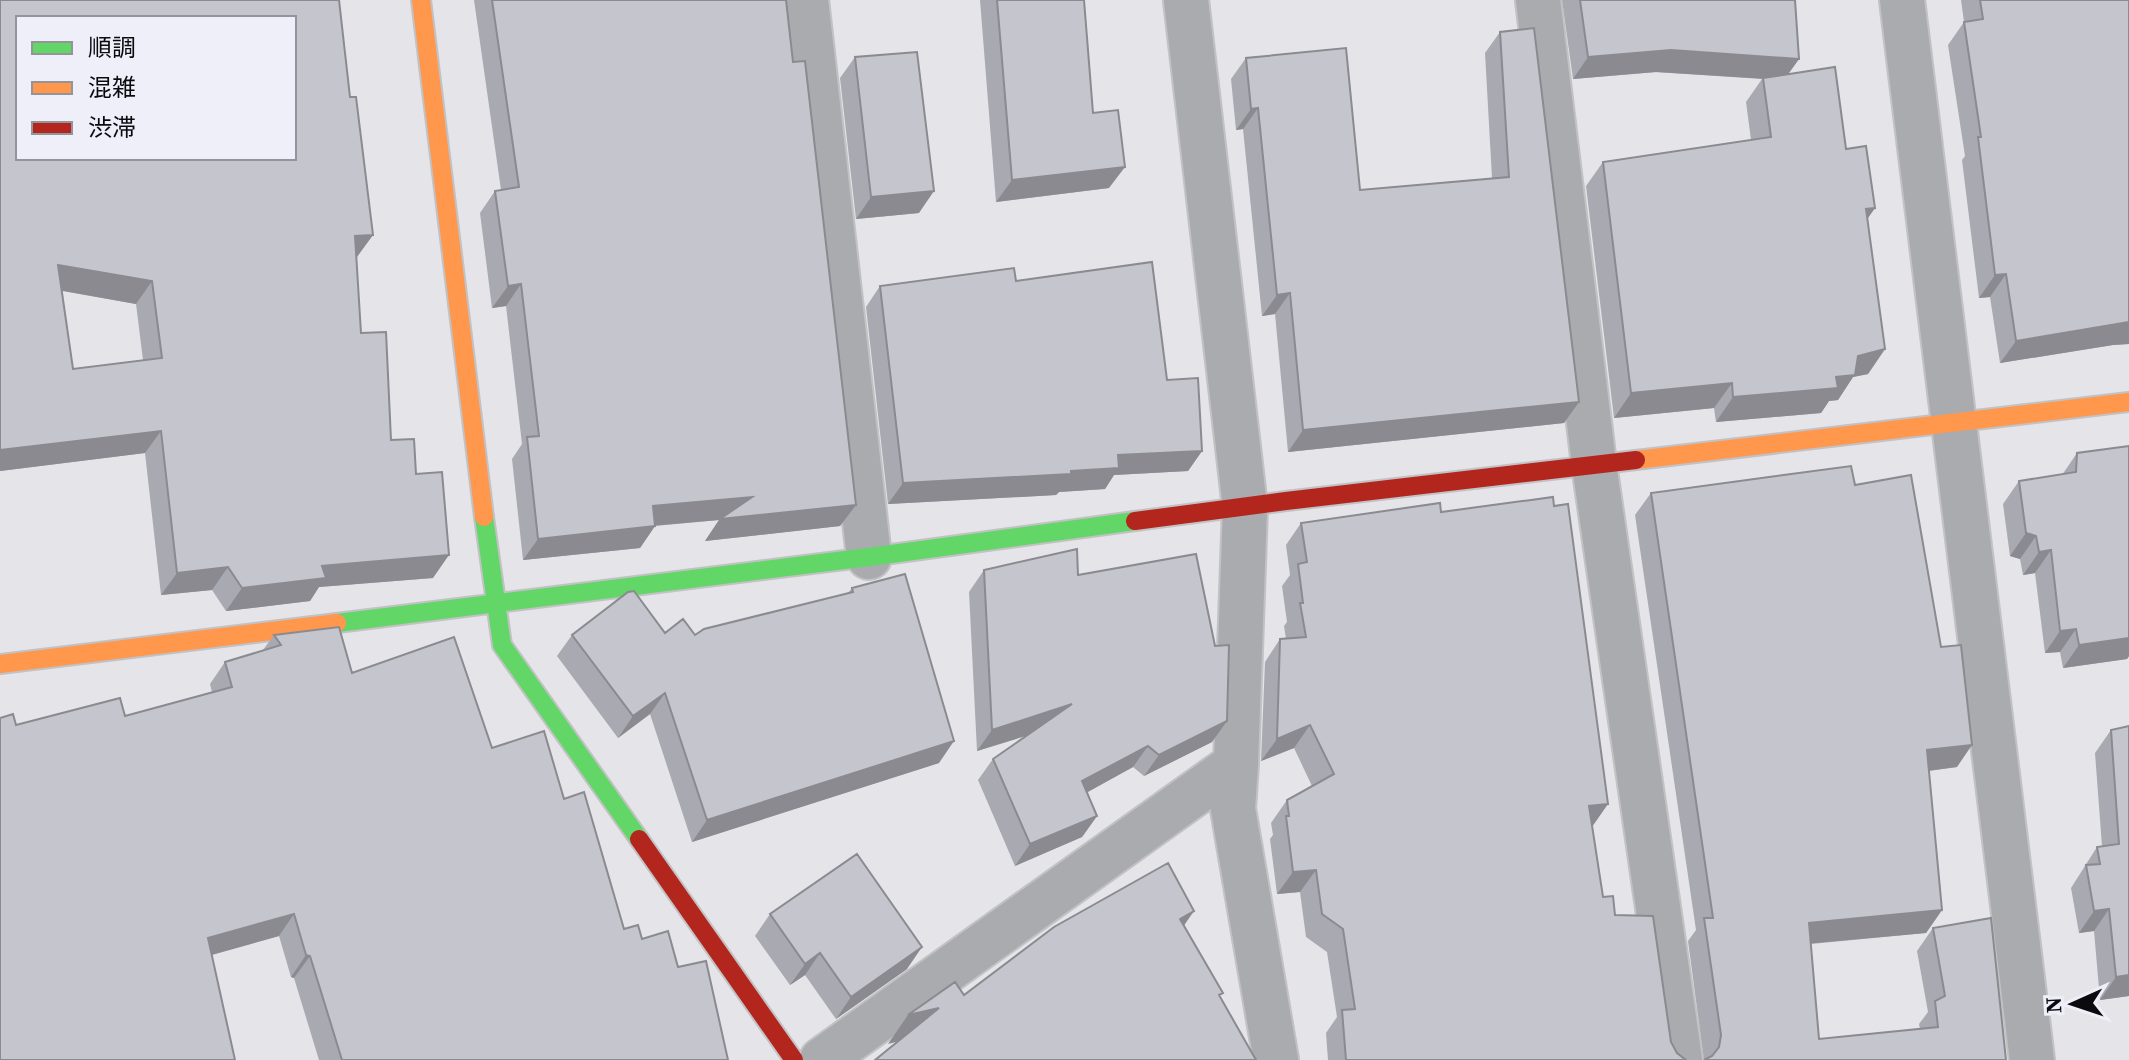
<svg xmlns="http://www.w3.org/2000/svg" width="2129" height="1060" viewBox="0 0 2129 1060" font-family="'Source Serif 4','Noto Sans JP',serif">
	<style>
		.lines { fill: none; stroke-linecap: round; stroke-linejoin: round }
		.street-casing { stroke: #c2c2c5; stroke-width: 48 }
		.fast-casing { stroke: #c2c2c5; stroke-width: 22 }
		.slow-casing { stroke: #c2c2c5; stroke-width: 22 }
		.jam-casing { stroke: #c2c2c5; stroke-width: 22 }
		.street { stroke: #aaabae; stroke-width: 44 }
		.fast { stroke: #63d668; stroke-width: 18 }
		.slow { stroke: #ff974d; stroke-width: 18 }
		.jam { stroke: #b3261e; stroke-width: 18 }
		.wall { fill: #a9a9b1; fill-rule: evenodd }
		.shaded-wall { fill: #8a8a90 }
		.building { fill: #c5c5ce; stroke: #8a8a90; stroke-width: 2; fill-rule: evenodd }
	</style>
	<rect width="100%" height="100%" fill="#e4e4e9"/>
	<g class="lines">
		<g class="street-casing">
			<path id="street" d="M806 0 869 557
				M1186 0 1245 507 1236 764 1233 809 1276 1060
				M1538 0 1594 464 1680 1060
				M1902 0 2032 1060
				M822 1060 1236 764"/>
		</g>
		<g class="fast-casing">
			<path id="fast" d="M484 517 502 645 639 839
				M337 623 869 557 1135 521"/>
		</g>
		<g class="slow-casing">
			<path id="slow" d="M421 0 484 517
				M1636 460 2129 402
				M0 664 337 623"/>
		</g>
		<g class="jam-casing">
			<path id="jam" d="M1135 521 1286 501 1636 460
				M639 839 794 1060"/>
		</g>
		<use href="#street" class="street"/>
		<use href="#fast" class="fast"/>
		<use href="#slow" class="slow"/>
		<use href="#jam" class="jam"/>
	</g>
	<path class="wall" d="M0 0 350 97 373 235 356 257 361 333 391 440 416 474 433 578 319 587 310 601 226 611 212 590 161 595 145 453 0 471ZM62 291 136 304 143 360 73 369Z
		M474 0H786L793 62 856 505 840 526 705 541 719 520 655 526 640 548 523 560 512 459 522 444 506 306 492 308 480 213 495 191 501 190Z
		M980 0H1084L1093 113 1109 188 996 202Z
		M1562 0H1795L1799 59 1788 74 1846 149 1875 208 1867 219 1885 349 1868 374 1853 377 1838 400 1829 401 1821 413 1716 422 1714 408 1614 418 1586 186 1603 162 1751 140 1746 102 1762 79 1656 72 1573 79Z
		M1961 0H2129V344L2113 345 2000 363 1990 297 1979 298 1962 160 1965 156 1948 45 1964 22Z
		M1500 32 1579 402 1564 423 1288 452 1275 314 1262 316 1243 129 1236 130 1231 79 1246 58 1360 190 1492 178 1485 53Z
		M855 57 919 213 856 219 840 78Z
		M1016 281 1167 380 1202 451 1188 471 1114 475 1105 489 1059 492 1056 495 888 504 866 307 880 286Z
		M2129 446V656L2127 659 2063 668 2060 652 2045 653 2035 573 2023 575 2020 559 2010 556 2003 504 2019 481 2062 475 2077 453Z
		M1855 485 1957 767 1929 771 1942 910 1926 933 1811 944 1819 1039 1920 1029 1919 1024 1928 1012 1917 951 1933 928 2006 1060H1704L1688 941 1696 930 1635 515 1651 493Z
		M1441 512 1592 826 1603 897 1615 915 1677 1053 1686 1060H1328L1326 1033 1337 1017 1327 952 1306 937 1300 892 1277 894 1270 839 1273 835 1271 823 1287 800 1312 786 1294 748 1261 761 1265 662 1280 639H1286L1284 626 1287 622 1282 586 1290 575 1286 545 1301 523Z
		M984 570 1078 575 1212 742 1144 776 1133 767 1087 792 1097 816 1082 837 1015 866 978 780 993 759 1029 735 977 751 969 592Z
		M852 588 939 763 692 842 650 714 618 738 557 656 572 635 665 633 695 635 848 593Z
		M274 635 352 673 492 748 564 799 624 929 642 939 678 967 728 1060H319L294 978 291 977 279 936 212 955 16 725 125 716 212 692 210 684 225 662 263 650Z
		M2129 726V996L2100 1000 2094 931 2079 933 2071 888 2097 847 2102 846 2095 753 2111 730Z
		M770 914 907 969 836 1019 805 975 790 985 755 936Z"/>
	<path class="shaded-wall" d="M1671 50 1799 59 1784 80 1656 72 1573 79 1588 57Z
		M1258 108 1243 129 1236 130 1251 109Z
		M1125 167 1109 188 996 202 1012 180Z
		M934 191 919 213 856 219 871 197Z
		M1875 208 1858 232 1866 209Z
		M373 235 357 257 339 258 355 236Z
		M58 265 152 281 136 304 42 287Z
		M2006 274 1990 297 1979 298 1995 275Z
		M521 284 506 306 492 308 508 286Z
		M1290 293 1275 314 1262 316 1277 295Z
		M2129 322V344L2113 345 2000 363 2016 341Z
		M1885 349 1868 374 1853 377 1838 400 1829 401 1821 413 1716 422 1733 397 1836 377 1858 356Z
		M1732 383 1714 408 1614 418 1631 393Z
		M1579 402 1564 423 1288 452 1303 430Z
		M161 431 145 453 0 471V450Z
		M1202 451 1188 471 1114 475 1105 489 1059 492 1056 495 888 504 903 483 1071 471 1118 455Z
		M752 497 856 505 840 526 705 541 719 520 638 527 653 506Z
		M655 526 640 548 523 560 538 539Z
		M2026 533 2036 536 2020 559 2010 556Z
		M2051 550 2035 573 2023 575 2039 552Z
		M449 555 433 578 319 587 310 601 226 611 242 588 322 566Z
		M228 567 212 590 161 595 177 573Z
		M2076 629 2060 652 2045 653 2060 631Z
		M2129 638V656L2127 659 2063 668 2079 645Z
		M665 693 650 714 618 738 633 716Z
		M1072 704 1057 726 977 751 992 730Z
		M1227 721 1212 742 1144 776 1159 755Z
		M1310 725 1294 748 1261 761 1277 739Z
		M954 741 939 763 692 842 707 820Z
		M1972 745 1957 767 1911 773 1927 750Z
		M1148 746 1133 767 1068 803 1082 781Z
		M1608 804 1592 827 1589 806Z
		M1097 816 1082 837 1015 866 1030 844Z
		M1316 870 1300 892 1277 894 1293 872Z
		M2109 909 2094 931 2079 933 2094 911Z
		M1942 910 1926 933 1793 945 1809 923Z
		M1194 911 1174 940 1180 919Z
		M294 914 279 936 193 960 208 938Z
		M922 947 907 969 836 1019 851 997Z
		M820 953 805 975 790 985 805 964Z
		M306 955 310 956 294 978 291 977Z
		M2129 975V996L2100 1000 2116 977Z
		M939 1008 920 1036 888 1044 908 1015Z"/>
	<path class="building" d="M0 0H339L350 97H356L373 235 355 236 361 333 386 332 391 440 414 439 416 474 442 472 449 555 322 566 326 578 242 588 228 567 177 573 161 431 0 450ZM18 18H294V158H18ZM58 265 152 281 162 358 73 369Z
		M492 0H786L793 62 805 61 856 505 720 519 752 497 653 506 655 526 538 539 527 437 539 436 521 284 508 286 495 191 519 187Z
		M997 0H1084L1093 113 1118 110 1125 167 1012 180Z
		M1580 0H1795L1799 59 1671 50 1588 57Z
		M1980 0H2129V322L2016 341 2006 274 1995 275 1978 137H1981L1964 22 1983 19Z
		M1534 28 1579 402 1303 430 1290 293 1277 295 1258 108 1251 109 1246 58 1346 48 1360 190 1509 177 1500 32Z
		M917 52 934 191 871 197 855 57Z
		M1835 67 1846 149 1866 146 1875 208 1866 209 1885 349 1858 356 1855 375 1836 377 1838 388 1733 397 1732 383 1631 393 1603 162 1771 137 1763 78Z
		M1152 262 1167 380 1198 378 1202 451 1118 455 1119 468 1071 471V474L903 483 880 286 1014 268 1016 281Z
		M2129 446V638L2079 645 2076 629 2060 631 2051 550 2039 552 2036 536 2026 533 2019 481 2076 472 2077 453Z
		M1851 466 1855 485 1911 475 1941 647 1961 645 1972 745 1927 750 1942 910 1809 923 1819 1039 1938 1027 1935 1001 1945 996 1933 928 1991 918 2006 1060H1704L1712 1056 1719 1047 1721 1035 1704 918H1713L1651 493Z
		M1553 497 1554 506 1568 504 1608 804 1589 806 1603 897 1613 896 1615 915 1653 916 1671 1042 1677 1053 1686 1060H1346L1342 1010 1355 1009 1343 929 1322 914 1316 870 1293 872 1286 816H1289L1287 800 1334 774 1310 725 1277 739 1280 639 1306 637 1300 603H1303L1298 564 1307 562 1301 523 1440 503 1441 512Z
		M1077 549 1078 575 1196 554 1215 646 1229 645 1227 721 1159 755 1148 746 1082 781 1097 816 1030 844 993 759 1072 704 992 730 984 570Z
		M905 574 954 741 707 820 665 693 633 716 572 635 628 592 634 591 665 633 683 619 695 635 704 629 853 592 852 588Z
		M339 627 352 673 454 637 492 748 544 731 564 799 584 792 624 929 638 925 642 939 668 931 678 967 706 961 728 1060H342L310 956 306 955 294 914 208 938 235 1060H0V718L13 714 16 725 120 698 125 716 232 687 225 662 281 645 274 635Z
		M2129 726V975L2116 977 2109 909 2094 911 2086 865 2100 864 2097 847 2119 844 2111 730Z
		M857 854 922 947 851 997 820 953 805 964 770 914Z
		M1168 863 1194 911 1180 919 1223 993 1219 995 1256 1060H875L939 1008 908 1015 955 982 964 995 1054 927Z"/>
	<rect x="16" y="16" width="280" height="144" fill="#efeff9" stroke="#94949b" stroke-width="2"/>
	<rect x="32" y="42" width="40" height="12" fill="#63d668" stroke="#94949b" stroke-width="2"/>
	<text x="88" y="56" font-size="24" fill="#0b0b0f">順調</text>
	<rect x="32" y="82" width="40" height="12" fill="#ff974d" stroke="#94949b" stroke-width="2"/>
	<text x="88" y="96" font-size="24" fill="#0b0b0f">混雑</text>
	<rect x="32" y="122" width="40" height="12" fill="#b3261e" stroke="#94949b" stroke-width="2"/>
	<text x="88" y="136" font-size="24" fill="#0b0b0f">渋滞</text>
	<g transform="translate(2073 1004) rotate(267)" stroke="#efeff9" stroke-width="6" paint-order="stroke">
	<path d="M0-6L14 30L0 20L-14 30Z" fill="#0b0b0f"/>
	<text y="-12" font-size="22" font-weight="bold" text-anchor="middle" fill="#0b0b0f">N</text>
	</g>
</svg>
